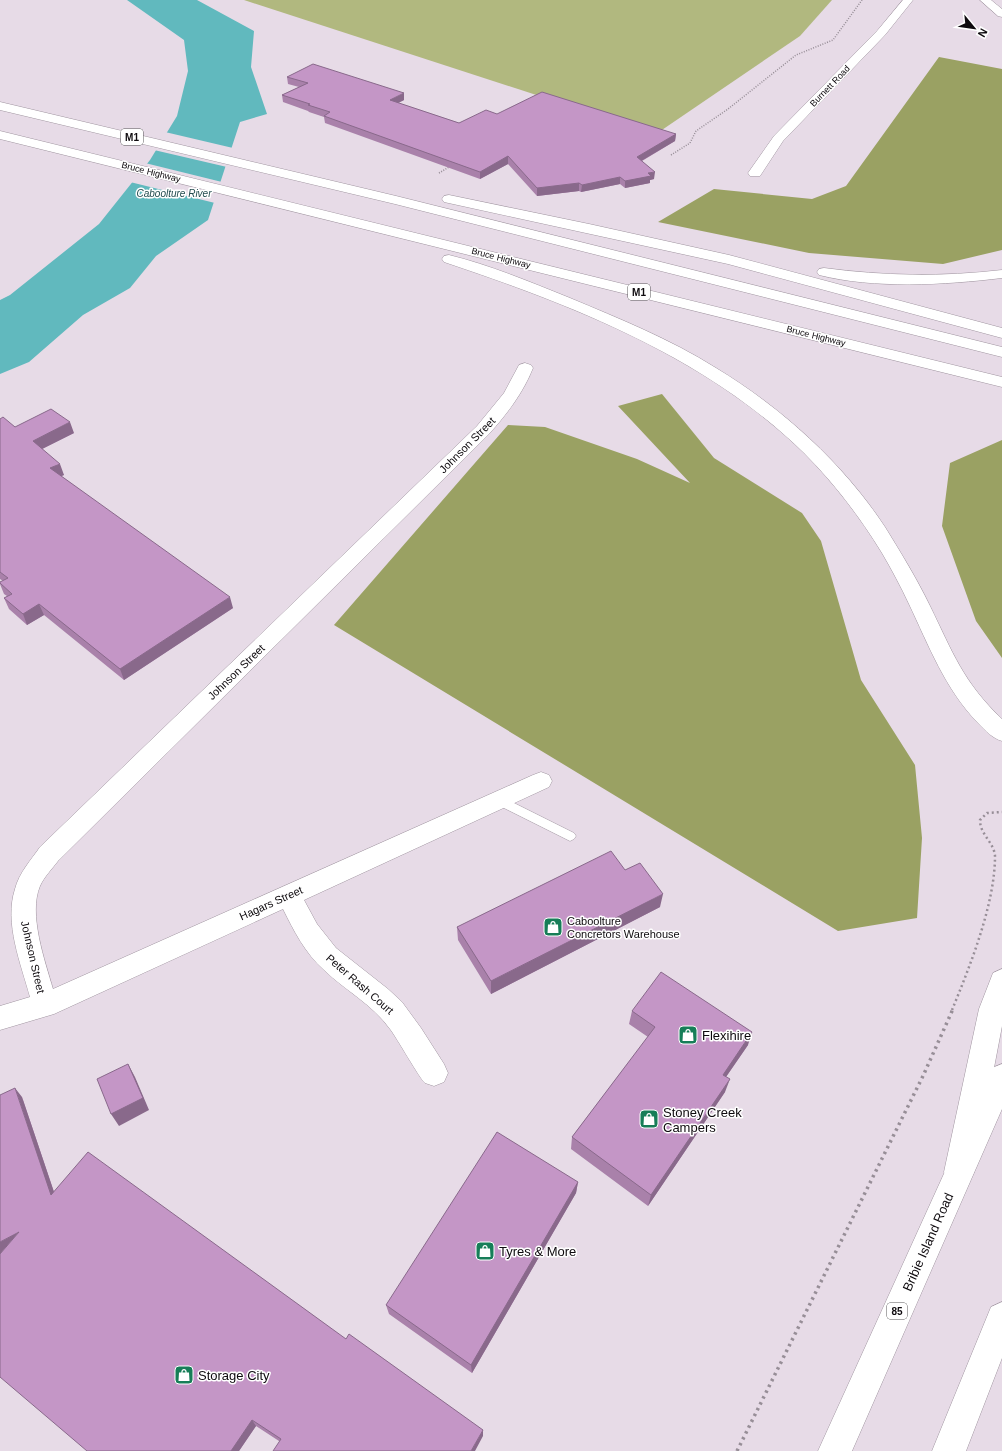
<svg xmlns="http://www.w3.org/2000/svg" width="1002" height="1451" viewBox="0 0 1002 1451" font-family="Helvetica,sans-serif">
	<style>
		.green { fill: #b1b87f }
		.forest { fill: #9aa163 }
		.water { fill: #61b9be }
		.pier { fill: #e7dbe7 }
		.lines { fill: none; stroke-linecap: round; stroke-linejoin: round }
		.lane-casing { stroke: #a095a0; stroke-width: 1 }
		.street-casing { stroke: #a095a0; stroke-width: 1 }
		.primary-casing { stroke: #a095a0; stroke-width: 1 }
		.highway-casing { stroke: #a095a0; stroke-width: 1 }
		.path-far2 { stroke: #978e97; stroke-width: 1.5; stroke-dasharray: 1 1.5; stroke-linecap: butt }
		.path-far1 { stroke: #978e97; stroke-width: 2.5; stroke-dasharray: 2 3; stroke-linecap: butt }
		.path { stroke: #978e97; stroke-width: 3.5; stroke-dasharray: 2.5 4; stroke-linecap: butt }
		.lane { fill: #fff; fill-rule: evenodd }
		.street { fill: #fff; fill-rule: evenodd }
		.primary { fill: #fff; fill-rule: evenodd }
		.highway { fill: #fff; fill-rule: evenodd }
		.wall { fill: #a981aa }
		.shaded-wall { fill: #89698b }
		.building { fill: #c496c6; stroke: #89698b }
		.labels { text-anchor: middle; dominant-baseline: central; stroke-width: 3; stroke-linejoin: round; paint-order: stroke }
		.far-street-label { font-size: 9px; fill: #0e0a0e; stroke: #fff }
		.shield { fill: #fff; stroke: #565456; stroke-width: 1 }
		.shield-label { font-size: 10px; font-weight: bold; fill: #0e0a0e }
		.far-water-label { font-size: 10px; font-style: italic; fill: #234c4f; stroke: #fff }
		.street-label { font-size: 11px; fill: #0e0a0e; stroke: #fff }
		.poi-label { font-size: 11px; fill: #0e0a0e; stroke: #fff; text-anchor: start }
		.near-poi-label { font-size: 13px; fill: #0e0a0e; stroke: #fff; text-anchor: start }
		.near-street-label { font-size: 13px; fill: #0e0a0e; stroke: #fff }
	</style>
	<rect width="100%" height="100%" fill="#e7dbe7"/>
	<path class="green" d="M244 0H832L800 36 656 134Z"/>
	<path class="forest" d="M939 57 1002 69V250L943 264 809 253 658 222 714 189 812 199 846 186Z
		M662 394 714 458 802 513 821 541 861 680 915 765 922 838 917 918 838 931 334 625 508 425 545 427 637 459 690 483 618 406Z
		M1002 440V658L976 621 942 526 950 463Z"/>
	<path class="water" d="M127 0H197L254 31 251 67 267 114 240 122 208 220 156 256 130 288 83 315 29 362 0 374V300L10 295 99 224 150 160 177 116 188 71 184 40Z"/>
	<path class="pier" d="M165 132 233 148 227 167 154 150Z
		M145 163 222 182 215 203 130 182Z"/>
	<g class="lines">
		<g class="lane-casing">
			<path id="lane" d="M498 795 574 833 576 836 574 839 570 841 494 803 492 800 494 797Z"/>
		</g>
		<g class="street-casing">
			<path id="street" d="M903 0H913L885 35 783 141 760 176H750L748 173 774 136 877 31Z
				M525 363 531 365 533 368C523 393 507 414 489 434L58 861C52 869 44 877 40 886 28 914 45 961 53 989L533 775 541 772 549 775 552 781 549 787 304 900 317 924 336 948 388 989 402 1002 421 1028 444 1064 448 1073 444 1082 434 1086C431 1085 428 1084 425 1083 420 1079 397 1038 390 1029 372 1004 346 991 324 970 305 953 294 931 283 909L54 1014 0 1030V1006L30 997C21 964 4 923 15 889 19 873 31 860 40 847L477 426 504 393 519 365Z"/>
		</g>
		<g class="primary-casing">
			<path id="primary" d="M980 0H991L1002 9V17L998 16Z
				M1002 1064V1109L852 1451H818L992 1068Z
				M1002 1302V1358L966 1451H932L991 1307Z"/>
		</g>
		<g class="highway-casing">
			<path id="highway" d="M0 102 396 196 1002 347V357L395 204 0 110Z
				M0 131 1002 377V387L0 139Z
				M449 195 589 224 729 255 1002 328V338L728 264 444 202 442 199 444 196Z
				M449 255C490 265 530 282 570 298 620 319 670 339 716 368 782 408 843 463 885 527 901 553 917 579 930 606 953 653 963 682 1002 719V741C992 738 986 731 978 723 945 689 929 646 909 604 901 587 892 570 882 553 860 517 834 483 804 453 706 357 573 305 444 262L442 259 444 256Z
				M824 268C884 276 942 277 1002 270V278C945 285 874 289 819 275L817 272 819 269Z
				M1002 969V1026L974 1172 969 1182 959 1187 949 1182 944 1172 979 1009 993 973Z"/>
		</g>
		<path class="path-far2" d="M671 155 690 143 696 131 728 109 796 55 833 40 862 0
			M439 173 451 166"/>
		<path class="path-far1" d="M952 1010C970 966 995 904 995 856 994 842 980 835 980 820L987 813 1002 812"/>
		<path class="path" d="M737 1451 923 1076 953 1009"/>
		<use href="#lane" class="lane"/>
		<use href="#street" class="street"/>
		<use href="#primary" class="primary"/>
		<use href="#highway" class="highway"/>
	</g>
	<path class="wall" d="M287 77 404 100 398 103 459 123 497 114 676 134 675 141 642 161 654 179 650 180V183L625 188 620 184 581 192 579 191 537 196 508 164 480 179 325 123 324 117 309 112 308 111 283 102 282 95 299 87 288 84Z
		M0 419 15 427 74 433 42 449 64 475 61 476 233 608 124 680 44 615 27 625 9 609 4 598 7 596 4 594 0 584V582L3 581 0 579Z
		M625 870 660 907 491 994 458 940 457 927Z
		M632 1011 748 1045 726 1077 725 1092 648 1206 571 1149 572 1137 648 1037 629 1024Z
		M22 1097 54 1192 346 1339 483 1436 279 1441 256 1426 239 1451H87Z
		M578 1182 576 1193 472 1373 389 1314 386 1305Z"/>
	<path class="shaded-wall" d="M404 93V100L390 107V100Z
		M676 134 675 141 636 164 637 157Z
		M508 156V164L480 179V172Z
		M655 172 654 179 650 180V183L625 188V181L648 173Z
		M620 177V184L581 192 582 185Z
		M579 183V191L537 196V188Z
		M70 422 74 433 36 452 33 441Z
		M60 464 64 475 54 479 50 468Z
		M230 597 233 608 124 680 120 669Z
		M39 604 44 615 27 625 23 614Z
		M663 894 660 907 491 994V981Z
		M752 1032 748 1045 719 1087 723 1075Z
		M128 1064 135 1077 149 1110 119 1126 111 1114Z
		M730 1079 725 1092 648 1206 651 1195Z
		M15 1088 22 1097 58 1204 51 1195Z
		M578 1182 576 1193 472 1373 471 1365Z
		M19 1232 0 1254V1242Z
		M252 1420 256 1426 239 1451H231Z
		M483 1430V1436L475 1451H471Z"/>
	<path class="building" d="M313 64 404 93 390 100 459 123 486 110 497 114 542 92 676 134 637 157 655 172 648 173 651 176 625 181 620 177 582 185 579 183 537 188 508 156 480 172 324 116 330 112 308 105 310 104 282 95 308 83 287 77Z
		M51 409 70 422 33 441 60 464 50 468 230 597 120 669 39 604 23 614 4 598 12 594 0 583V582L8 578 0 572V419L3 417 15 427Z
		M611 851 625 870 640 863 663 894 491 981 457 927Z
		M661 972 752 1032 723 1075 730 1079 651 1195 572 1137 655 1027 632 1011Z
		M128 1064 143 1098 111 1114 97 1079Z
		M15 1088 51 1195 88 1152 346 1339 349 1334 483 1430 471 1451H273L281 1439 252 1420 231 1451H87L0 1377V1254L19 1232 0 1242V1095Z
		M497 1132 578 1182 471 1365 386 1305Z"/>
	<defs>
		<g id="shop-square" transform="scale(1)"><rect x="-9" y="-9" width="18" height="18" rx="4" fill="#177e58" stroke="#fff"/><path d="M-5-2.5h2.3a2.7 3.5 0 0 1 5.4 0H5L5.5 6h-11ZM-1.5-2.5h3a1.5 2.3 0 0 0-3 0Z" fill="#fff"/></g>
	</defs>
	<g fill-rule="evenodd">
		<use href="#shop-square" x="553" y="927"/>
		<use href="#shop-square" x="688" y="1035"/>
		<use href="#shop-square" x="649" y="1119"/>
		<use href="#shop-square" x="485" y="1251"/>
		<use href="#shop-square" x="184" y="1375"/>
	</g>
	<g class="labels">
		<g class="far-street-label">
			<text transform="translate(830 86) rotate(-46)">Burnett Road</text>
			<text transform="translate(151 172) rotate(14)">Bruce Highway</text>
			<text transform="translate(501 258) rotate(14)">Bruce Highway</text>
			<text transform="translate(816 336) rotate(14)">Bruce Highway</text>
		</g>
		<g class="shield">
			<rect x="121" y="129" width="22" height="16" rx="3"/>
			<rect x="628" y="284" width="22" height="16" rx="3"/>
			<rect x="887" y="1303" width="20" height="16" rx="3"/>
		</g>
		<g class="shield-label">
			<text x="132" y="137">M1</text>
			<text x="639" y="292">M1</text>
			<text x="897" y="1311">85</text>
		</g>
		<g class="far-water-label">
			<text x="174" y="193">Caboolture River</text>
		</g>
		<g class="street-label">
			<text transform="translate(467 445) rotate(-45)">Johnson Street</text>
			<text transform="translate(236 672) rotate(-44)">Johnson Street</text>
			<text transform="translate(271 903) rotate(-24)">Hagars Street</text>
			<text transform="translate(33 957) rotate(77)">Johnson Street</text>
			<text transform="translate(360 984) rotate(41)">Peter Rash Court</text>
		</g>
		<g class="poi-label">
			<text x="567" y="921">Caboolture<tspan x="567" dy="13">Concretors Warehouse</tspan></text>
		</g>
		<g class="near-poi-label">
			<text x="702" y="1035">Flexihire</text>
			<text x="663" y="1112">Stoney Creek<tspan x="663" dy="15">Campers</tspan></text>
			<text x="499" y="1251">Tyres &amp; More</text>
			<text x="198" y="1375">Storage City</text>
		</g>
		<g class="near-street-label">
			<text transform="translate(928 1242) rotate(-66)">Bribie Island Road</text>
		</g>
	</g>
	<g transform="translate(974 28) rotate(119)" stroke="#ffffff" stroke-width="3" paint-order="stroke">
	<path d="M0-3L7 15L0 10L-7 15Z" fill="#0e0a0e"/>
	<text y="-6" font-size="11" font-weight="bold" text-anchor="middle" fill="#0e0a0e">N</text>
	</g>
</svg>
